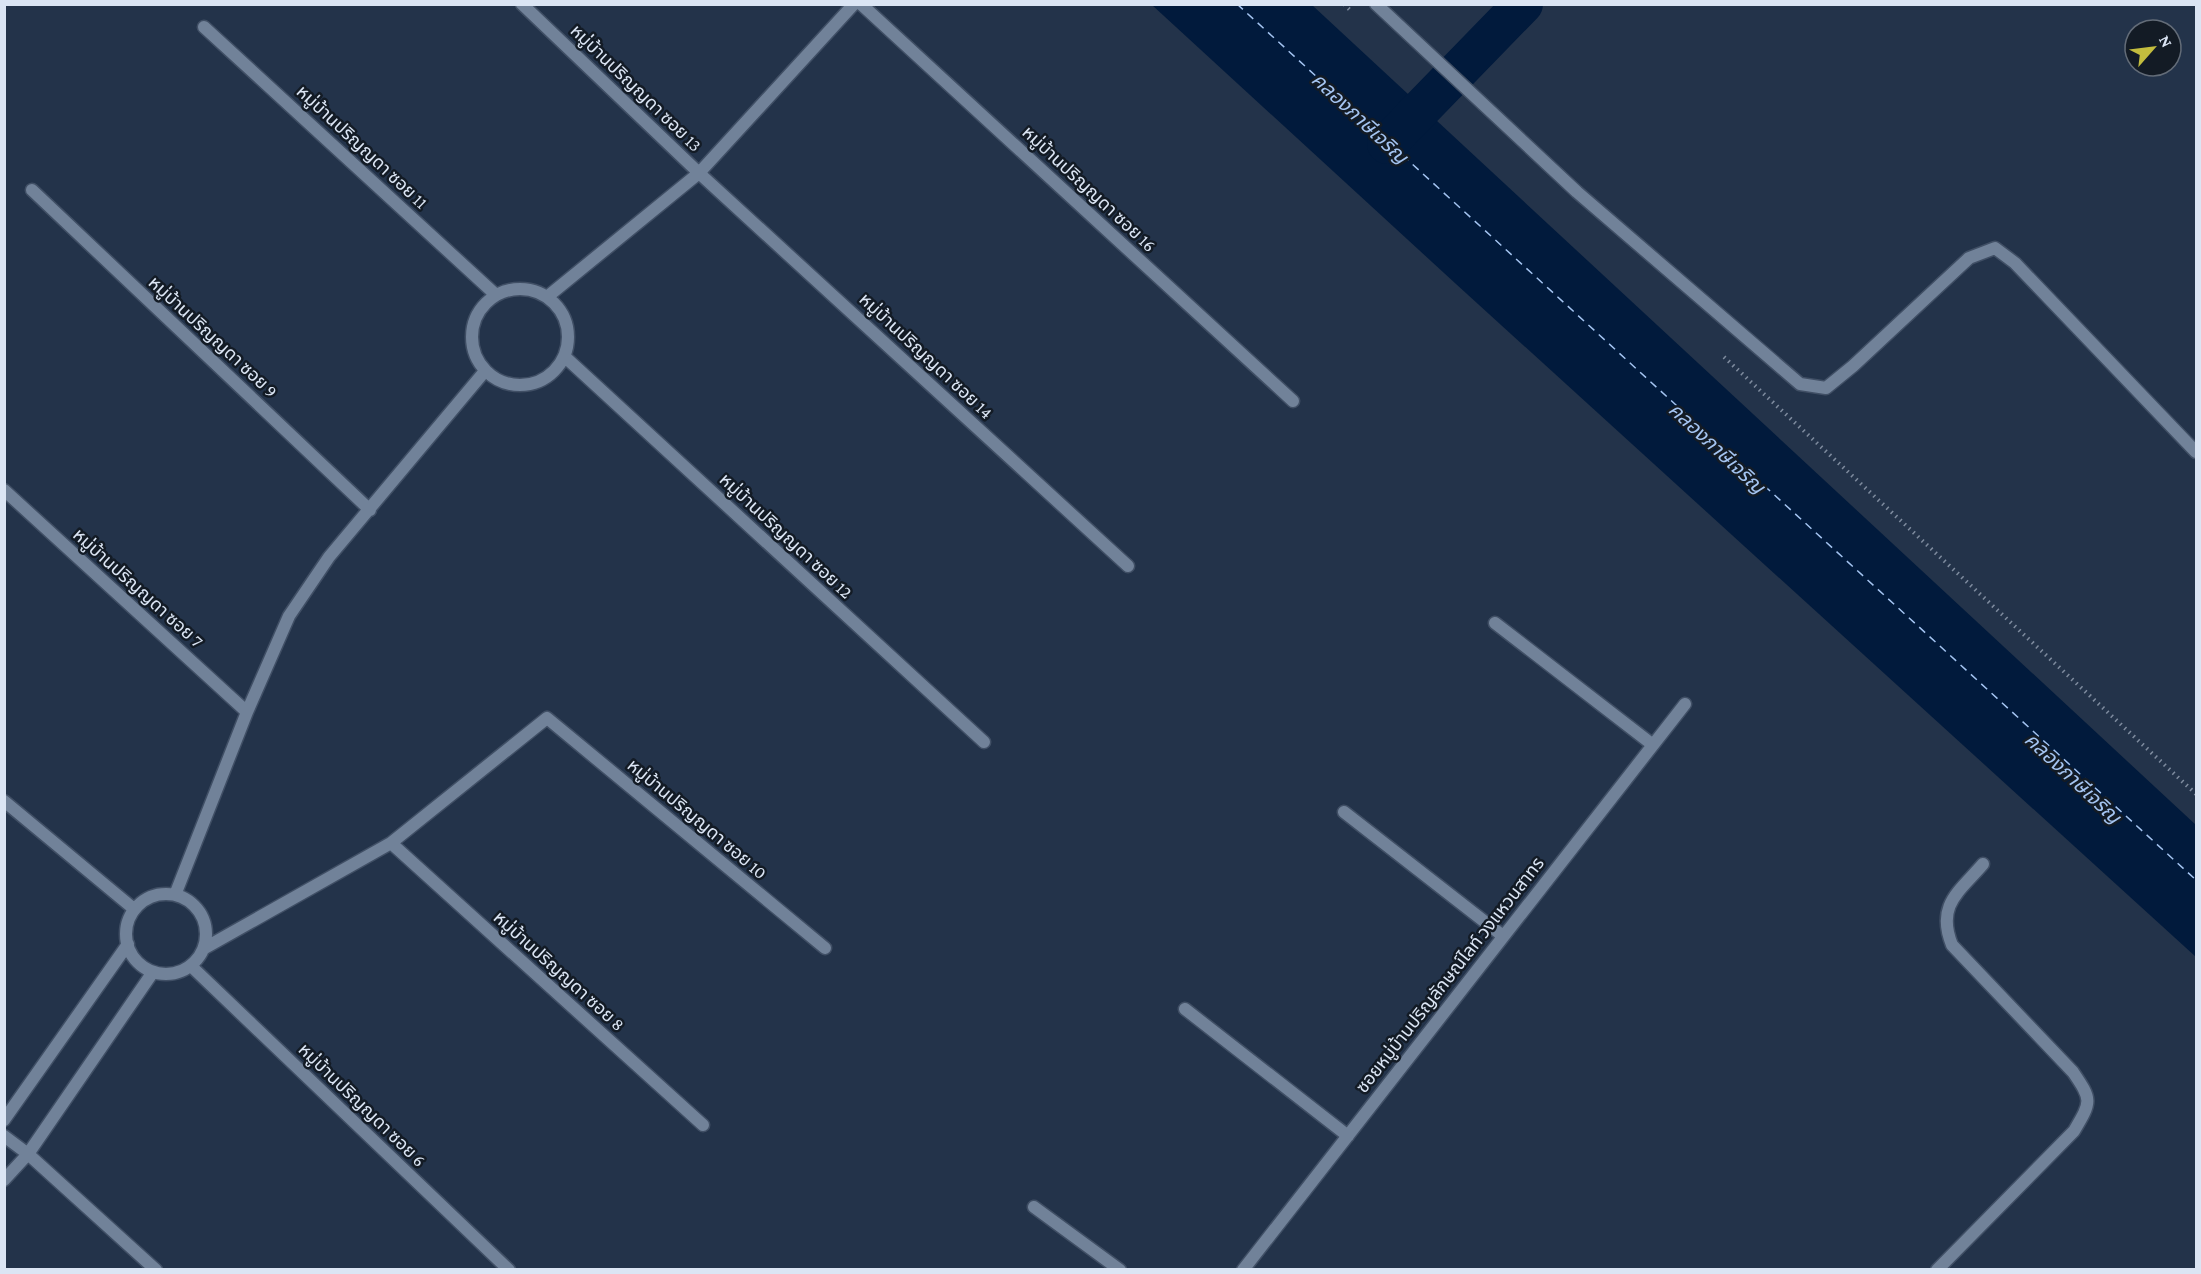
<svg xmlns="http://www.w3.org/2000/svg" width="2201" height="1274" viewBox="0 0 2201 1274" font-family="'Crimson Pro','Noto Sans Thai',serif">
	<style>
		.water { fill: #011a3c }
		.lines { fill: none; stroke-linecap: round; stroke-linejoin: round }
		.canal { stroke: #011a3c; stroke-width: 40 }
		.ferry { stroke: #a4c4f1; stroke-width: 1.5; stroke-dasharray: 8 6; stroke-linecap: butt }
		.service-casing { stroke: #404f65; stroke-width: 15 }
		.minor-casing { stroke: #404f65; stroke-width: 15 }
		.path { stroke: #7e8b9e; stroke-width: 4; stroke-dasharray: 1.5 4.5; stroke-linecap: butt }
		.service { stroke: #718299; stroke-width: 12 }
		.minor { stroke: #718299; stroke-width: 12 }
		.labels { text-anchor: middle; dominant-baseline: central; stroke-width: 5; stroke-linejoin: round; paint-order: stroke }
		.street-label { font-size: 18px; fill: #dbe5f4; stroke: #131b25 }
		.water-label { font-size: 20px; font-style: italic; fill: #a4c4f1; stroke: #131b25 }
	</style>
	<rect width="100%" height="100%" fill="#23334a"/>
	<path class="water" d="M1152 5H1312L2196 825V957L1456 284Z"/>
	<g class="lines">
		<path class="canal" d="M1387 144 1523 4"/>
		<path class="ferry" d="M1237 4 2196 880"/>
		<g class="service-casing">
			<path id="service" d="M1937 1270 2074 1131C2092 1101 2092 1100 2073 1072L1952 945C1936 905 1959 892 1983 864"/>
		</g>
		<g class="minor-casing">
			<path id="minor" d="M522 4 699 173 1128 566
				M861 4 1293 401
				M1376 4 1577 192 1800 384 1826 388 1853 366 1969 258 1995 248 2015 263 2196 452
				M204 27 496 295
				M32 190 370 510
				M472 337a48 48 0 1 1 96 0a48 48 0 1 1-96 0Z
				M547 297 699 173 854 4
				M564 356 984 742
				M4 490 247 712
				M1495 623 1653 745
				M4 801 134 909
				M1344 812 1503 936
				M391 843 703 1125
				M126 934a40 40 0 1 1 80 0a40 40 0 1 1-80 0Z
				M175 895 247 712 289 616 329 557 485 371
				M203 949 391 843 547 718 825 948
				M191 966 509 1270
				M1185 1009 1348 1136
				M4 1120 128 944
				M4 1136 28 1154 156 1270
				M4 1180 28 1154 153 972
				M1034 1207 1120 1270
				M1243 1270 1685 704"/>
		</g>
		<path class="path" d="M1344 4 1351 11
			M1724 357 2196 794"/>
		<use href="#service" class="service"/>
		<use href="#minor" class="minor"/>
	</g>
	<g class="labels">
		<g class="street-label">
			<text transform="translate(636 88) rotate(44)">หมู่บ้านปริญญดา ซอย 13</text>
			<text transform="translate(362 147) rotate(43)">หมู่บ้านปริญญดา ซอย 11</text>
			<text transform="translate(1089 189) rotate(43)">หมู่บ้านปริญญดา ซอย 16</text>
			<text transform="translate(213 337) rotate(43)">หมู่บ้านปริญญดา ซอย 9</text>
			<text transform="translate(926 356) rotate(43)">หมู่บ้านปริญญดา ซอย 14</text>
			<text transform="translate(786 536) rotate(43)">หมู่บ้านปริญญดา ซอย 12</text>
			<text transform="translate(138 588) rotate(42)">หมู่บ้านปริญญดา ซอย 7</text>
			<text transform="translate(697 819) rotate(40)">หมู่บ้านปริญญดา ซอย 10</text>
			<text transform="translate(559 971) rotate(42)">หมู่บ้านปริญญดา ซอย 8</text>
			<text transform="translate(1450 975) rotate(-52)">ซอยหมู่บ้านปริญลักษณ์ไลท์ วงแหวนสาทร</text>
			<text transform="translate(362 1105) rotate(44)">หมู่บ้านปริญญดา ซอย 6</text>
		</g>
		<g class="water-label">
			<text transform="translate(1360 118) rotate(43)">คลองภาษีเจริญ</text>
			<text transform="translate(1717 448) rotate(43)">คลองภาษีเจริญ</text>
			<text transform="translate(2073 778) rotate(43)">คลองภาษีเจริญ</text>
		</g>
	</g>
	<rect width="2201" height="1274" fill="none" stroke="#dbe5f4" stroke-width="12"/>
	<g transform="translate(2153 48) rotate(62)"><circle r="28" fill="#131b25" stroke="#636c78" stroke-width="1.5"/>
	<path d="M0-4.5L10 22L0 15L-10 22Z" fill="#c3bd3e"/>
	<text y="-9" font-size="16" font-weight="bold" text-anchor="middle" fill="#dbe5f4">N</text>
	</g>
</svg>
